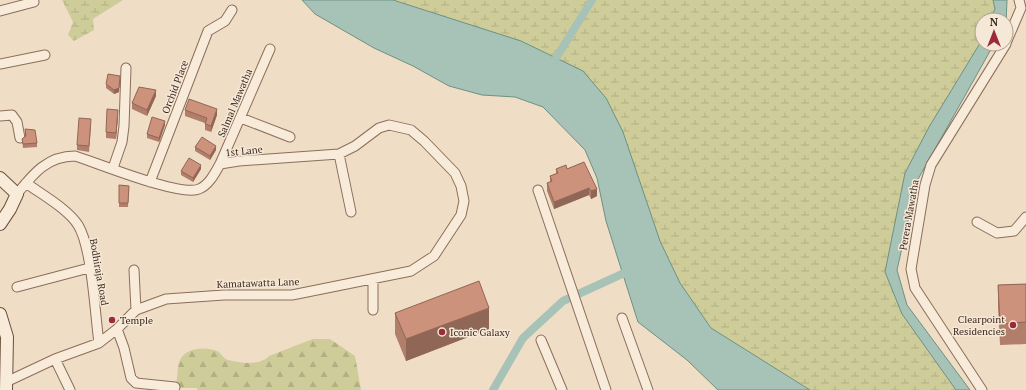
<svg xmlns="http://www.w3.org/2000/svg" width="1026" height="390" viewBox="0 0 1026 390" font-family="'PT Serif',serif">
	<style>
		.forest { fill: url(#forest-firs) }
		.wetland { fill: url(#wetland-marsh) }
		.water { fill: #a7c2b7; stroke: #6d9183 }
		.lines { fill: none; stroke-linecap: round; stroke-linejoin: round }
		.canal { stroke: #a7c2b7; stroke-width: 8 }
		.street-casing { stroke: #8b6e5b; stroke-width: 11 }
		.secondary-casing { stroke: #6d4f3e; stroke-width: 14 }
		.street { stroke: #f9ebd9; stroke-width: 9 }
		.secondary { stroke: #f9ebd9; stroke-width: 12 }
		.wall { fill: #b07e6a }
		.shaded-wall { fill: #906656 }
		.building { fill: #cd927b; stroke: #906656 }
		.poi-dot { fill: #9b2a3b; stroke: #f6e8d6; stroke-width: 1.5 }
		.labels { text-anchor: middle; dominant-baseline: central; stroke-width: 3; stroke-linejoin: round; paint-order: stroke }
		.street-label { font-size: 10px; fill: #3b291f; stroke: #f6e8d6 }
		.poi-label { font-size: 10px; fill: #3b291f; stroke: #f6e8d6; text-anchor: start }
	</style>
	<defs>
		<pattern id="forest-firs" width="22" height="20" patternUnits="userSpaceOnUse"><rect width="22" height="20" fill="#cecc99"/><path d="M5 1l3.5 6h-7zM16 11l3.5 6h-7z" fill="#b2af83"/></pattern>
		<pattern id="wetland-marsh" width="20" height="14" patternUnits="userSpaceOnUse"><rect width="20" height="14" fill="#cecc99"/><path d="M1 5h8M5 5V1M11 12h8M15 12V8" fill="none" stroke="#b2af83"/></pattern>
	</defs>
	<rect width="100%" height="100%" fill="#efddc6"/>
	<path class="forest" d="M313 339H330L355 356 361 390H197V388H179L176 384C178 377 177 366 180 360 186 347 208 346 219 352 222 355 224 359 228 360 241 363 260 366 269 356Z"/>
	<path class="wetland" d="M62 0H123L93 19 94 30 74 41 68 35 73 22Z
		M393 0H993L995 9 990 20H982L981 42 929 127 905 173 885 272 956 390H810L711 328 680 283 660 241 623 132Z"/>
	<path class="water" d="M302 0H393L521 41 583 71 606 98 623 132 660 241 680 283 711 328 810 390H718L687 360 638 322 606 221 597 178 585 150 543 107 515 97 482 95 449 86 413 66 374 48 315 14Z
		M993 0H1007L1006 23V20H990L995 9Z
		M982 40V44H994L917 181 897 270 907 305 970 390H956L902 314 885 272 905 173 929 127Z"/>
	<g class="lines">
		<path class="canal" d="M556 58 592 0
			M493 390 523 338 563 301 633 269"/>
		<g class="street-casing">
			<path id="street" d="M0 11 34 2
				M1006 43 1021 8 1019 0
				M0 64 45 55
				M0 116 12 115 17 122 20 138
				M241 118 290 137
				M339 154 351 212
				M220 164 270 49
				M113 168 122 142 124 126 126 68
				M150 182 208 31 225 21 232 10
				M26 183C41 194 68 209 78 225 92 247 95 315 99 343
				M538 190 606 390
				M977 222 997 233 1014 231 1026 217
				M134 270 136 310
				M17 287 89 268
				M373 310V280
				M622 318 648 390
				M117 329 124 348 131 378 136 383 175 387
				M541 340 562 390
				M55 359 70 390
				M6 382 55 359 99 343 117 329 136 310 166 299 224 295H292L411 271 434 256 461 215 464 201 461 186 455 173 424 141 411 130 389 125 379 128 355 146 339 154 239 161 220 164C215 173 209 185 199 189 180 197 98 163 75 156 47 156 33 174 17 194
				M982 390 915 288 911 269 925 185 931 165 1006 44"/>
		</g>
		<g class="secondary-casing">
			<path id="secondary" d="M0 178 17 194 10 209 0 224
				M0 314 7 337 6 390"/>
		</g>
		<use href="#street" class="street"/>
		<use href="#secondary" class="secondary"/>
	</g>
	<path class="wall" d="M106 84 119 92 114 94 106 88Z
		M156 96 147 116 132 109V103Z
		M185 110 217 115 211 132 205 130V123L185 116Z
		M118 116 116 139 106 138V132Z
		M91 125 89 152 77 150V145Z
		M165 125 159 142 147 138V134Z
		M25 129 37 143V147L23 148 22 139 25 136Z
		M195 147 216 150 210 160 195 151Z
		M584 162 597 196 591 199 589 195 554 209 547 191V183L550 182V176L556 174V169H567Z
		M201 169 193 182 181 175V171Z
		M119 185 129 186 128 207H119Z
		M1026 284V344L1000 345 998 306V285Z
		M395 313 489 329 406 361 395 334Z"/>
	<path class="shaded-wall" d="M120 80 119 92 114 94V90Z
		M156 90V96L147 116V110Z
		M217 109V115L211 132V126Z
		M118 110V116L116 139V133Z
		M165 121V125L159 142V138Z
		M216 146V150L210 160V156Z
		M201 165V169L193 182V178Z
		M589 188V195L554 209V202Z
		M597 189V196L591 199V191Z
		M489 308V329L406 361V339Z"/>
	<path class="building" d="M108 74 120 76 119 88 114 90 106 84Z
		M139 87 156 90 147 110 132 103Z
		M189 99 217 109 211 126 205 124 207 118 185 110Z
		M107 109 118 110 116 133 106 132Z
		M152 117 165 121 159 138 147 134Z
		M79 118 91 119 89 146 77 145Z
		M25 129 35 130 37 143 23 144 22 139 26 136Z
		M202 137 216 146 210 156 195 147Z
		M189 158 201 165 193 178 181 171Z
		M584 162 597 189 591 191 589 188 554 202 547 183 552 181 550 176 558 173 556 169 566 165 567 169Z
		M119 185 129 186 128 203H119Z
		M479 281 489 308 406 339 395 313Z
		M1026 284V322L1000 324 998 285Z"/>
	<g class="poi-dot">
		<circle cx="112" cy="320" r="4"/>
		<circle cx="1013" cy="325" r="4"/>
		<circle cx="442" cy="332" r="4"/>
	</g>
	<g class="labels">
		<g class="street-label">
			<text transform="translate(175 87) rotate(-69)">Orchid Place</text>
			<text transform="translate(235 103) rotate(-67)">Salmal Mawatha</text>
			<text transform="translate(244 151) rotate(-6)">1st Lane</text>
			<text transform="translate(909 215) rotate(-80)">Perera Mawatha</text>
			<text transform="translate(99 272) rotate(80)">Bodhiraja Road</text>
			<text transform="translate(258 283) rotate(-2)">Kamatawatta Lane</text>
		</g>
		<g class="poi-label">
			<text x="1005" y="319" text-anchor="end">Clearpoint<tspan x="1005" dy="12">Residencies</tspan></text>
			<text x="120" y="320">Temple</text>
			<text x="450" y="332">Iconic Galaxy</text>
		</g>
	</g>
	<g transform="translate(994 32)"><circle r="19" fill="#f6e8d6" stroke="#ab9c8d"/>
	<path d="M0-3L7 15L0 10L-7 15Z" fill="#9b2a3b"/>
	<text y="-6" font-size="11" font-weight="bold" text-anchor="middle" fill="#3b291f">N</text>
	</g>
</svg>
